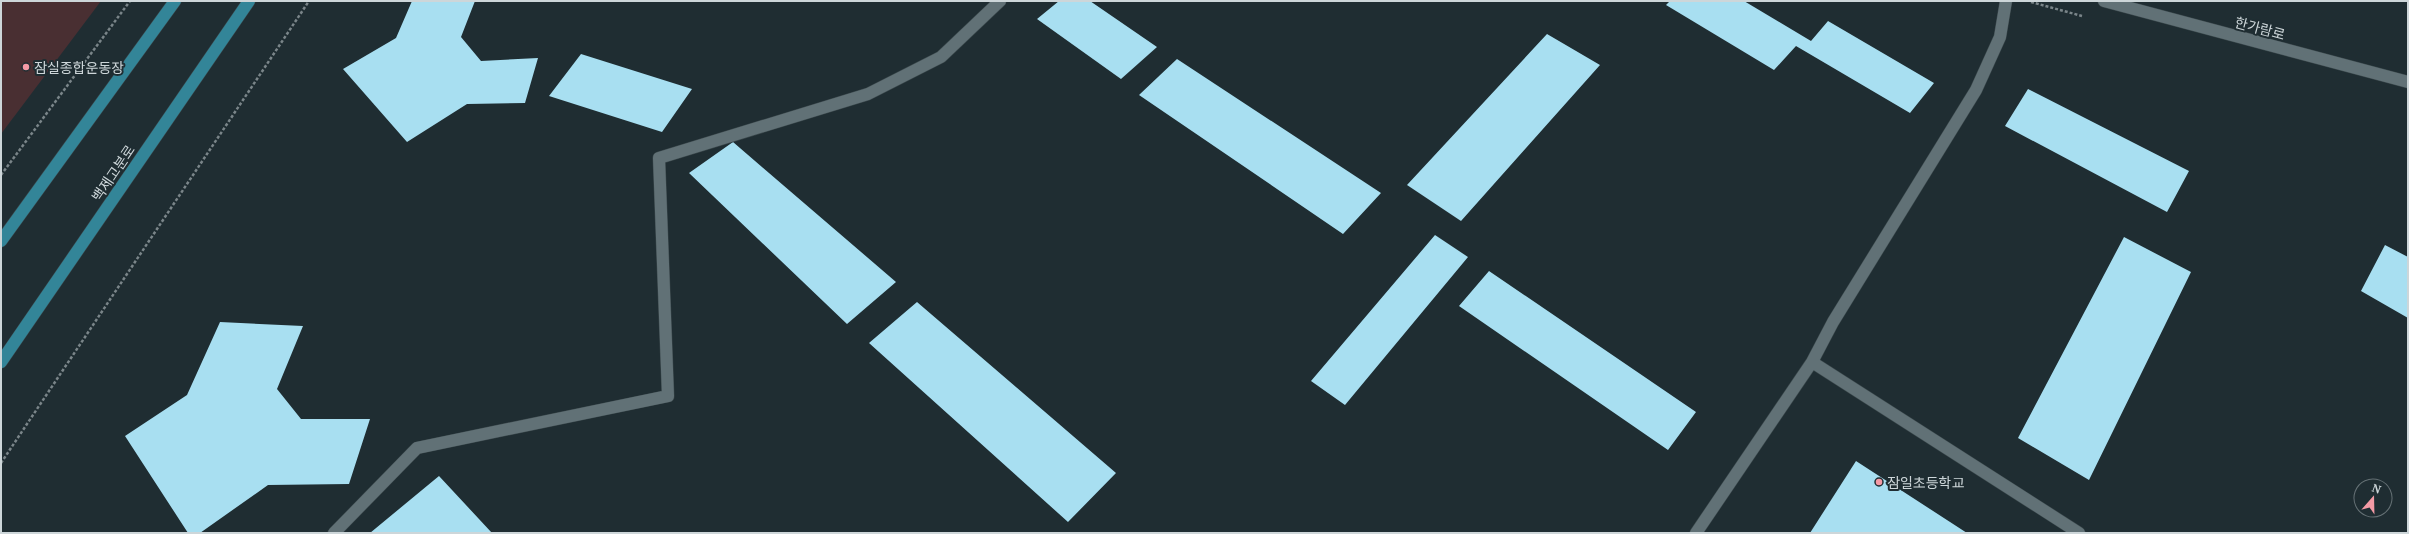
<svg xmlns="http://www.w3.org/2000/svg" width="2409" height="534" viewBox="0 0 2409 534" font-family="'Noto Serif','Noto Sans KR',serif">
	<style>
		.green { fill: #492f32 }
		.building { fill: #a8dff1 }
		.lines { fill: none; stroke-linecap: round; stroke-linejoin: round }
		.minor-casing { stroke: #3b484c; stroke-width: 13 }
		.major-casing { stroke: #3b484c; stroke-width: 13 }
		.path { stroke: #7a8589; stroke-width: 2.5; stroke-dasharray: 3 2; stroke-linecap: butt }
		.minor { stroke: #617176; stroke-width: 12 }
		.major { stroke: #338598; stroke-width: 12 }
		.poi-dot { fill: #f49aa5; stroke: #1f2d32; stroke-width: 1.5 }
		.labels { text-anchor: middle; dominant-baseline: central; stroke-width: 4; stroke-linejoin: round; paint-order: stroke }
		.street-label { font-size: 14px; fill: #cdd6d9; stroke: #1f2d32 }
		.poi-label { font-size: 14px; fill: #cdd6d9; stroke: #1f2d32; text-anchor: start }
	</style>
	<rect width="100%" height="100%" fill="#1f2d32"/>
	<path class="green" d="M1 1H101L1 134Z"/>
	<path class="building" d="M412 1H475L461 37 481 61 538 58 525 103 467 104 407 142 343 69 396 38Z
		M1059 1H1090L1157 47 1121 79 1037 19Z
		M1670 1H1744L1811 41 1828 21 1934 83 1910 113 1796 46 1774 70 1666 5Z
		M1547 34 1600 65 1461 221 1407 185Z
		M581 54 692 89 662 132 549 96Z
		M1177 59 1381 193 1343 234 1139 95Z
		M2028 89 2189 171 2167 212 2005 126Z
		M733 142 896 282 847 324 689 173Z
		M1435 235 1468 257 1345 405 1311 381Z
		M2124 237 2191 272 2089 480 2018 438Z
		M2385 245 2408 257V318L2361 291Z
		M1489 271 1696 412 1668 450 1459 306Z
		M917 302 1116 473 1068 522 869 343Z
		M220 322 303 326 277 389 301 419H370L349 484 268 485 200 533H188L125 436 187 395Z
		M1856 461 1967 533H1810Z
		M439 476 492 533H370Z"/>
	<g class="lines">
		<g class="minor-casing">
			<path id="minor" d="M2104 1 2408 82
				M1812 362 1833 322 1976 90 2000 37 2006 1
				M334 533 417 448 668 396 659 158 868 94 941 57 1000 1
				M1696 533 1812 362 2079 533"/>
		</g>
		<g class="major-casing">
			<path id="major" d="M1 241 175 1
				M1 362 249 1"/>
		</g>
		<path class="path" d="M2031 2 2082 16
			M1 175 130 1
			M1 463 309 1"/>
		<use href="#minor" class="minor"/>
		<use href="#major" class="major"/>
	</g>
	<g class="poi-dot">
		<circle cx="26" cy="67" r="4"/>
		<circle cx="1879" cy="482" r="4"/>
	</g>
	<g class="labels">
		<g class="street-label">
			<text transform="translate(2260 28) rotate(15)">한가람로</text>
			<text transform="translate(113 173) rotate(-56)">백제고분로</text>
		</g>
		<g class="poi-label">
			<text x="34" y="67">잠실종합운동장</text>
			<text x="1887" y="482">잠일초등학교</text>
		</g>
	</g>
	<rect width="2409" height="534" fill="none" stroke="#cdd6d9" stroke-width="4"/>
	<g transform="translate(2373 498) rotate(20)"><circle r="19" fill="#1f2d32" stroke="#657175"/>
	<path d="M0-3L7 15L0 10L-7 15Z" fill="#f49aa5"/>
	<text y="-6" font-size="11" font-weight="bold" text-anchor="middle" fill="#cdd6d9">N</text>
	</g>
</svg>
